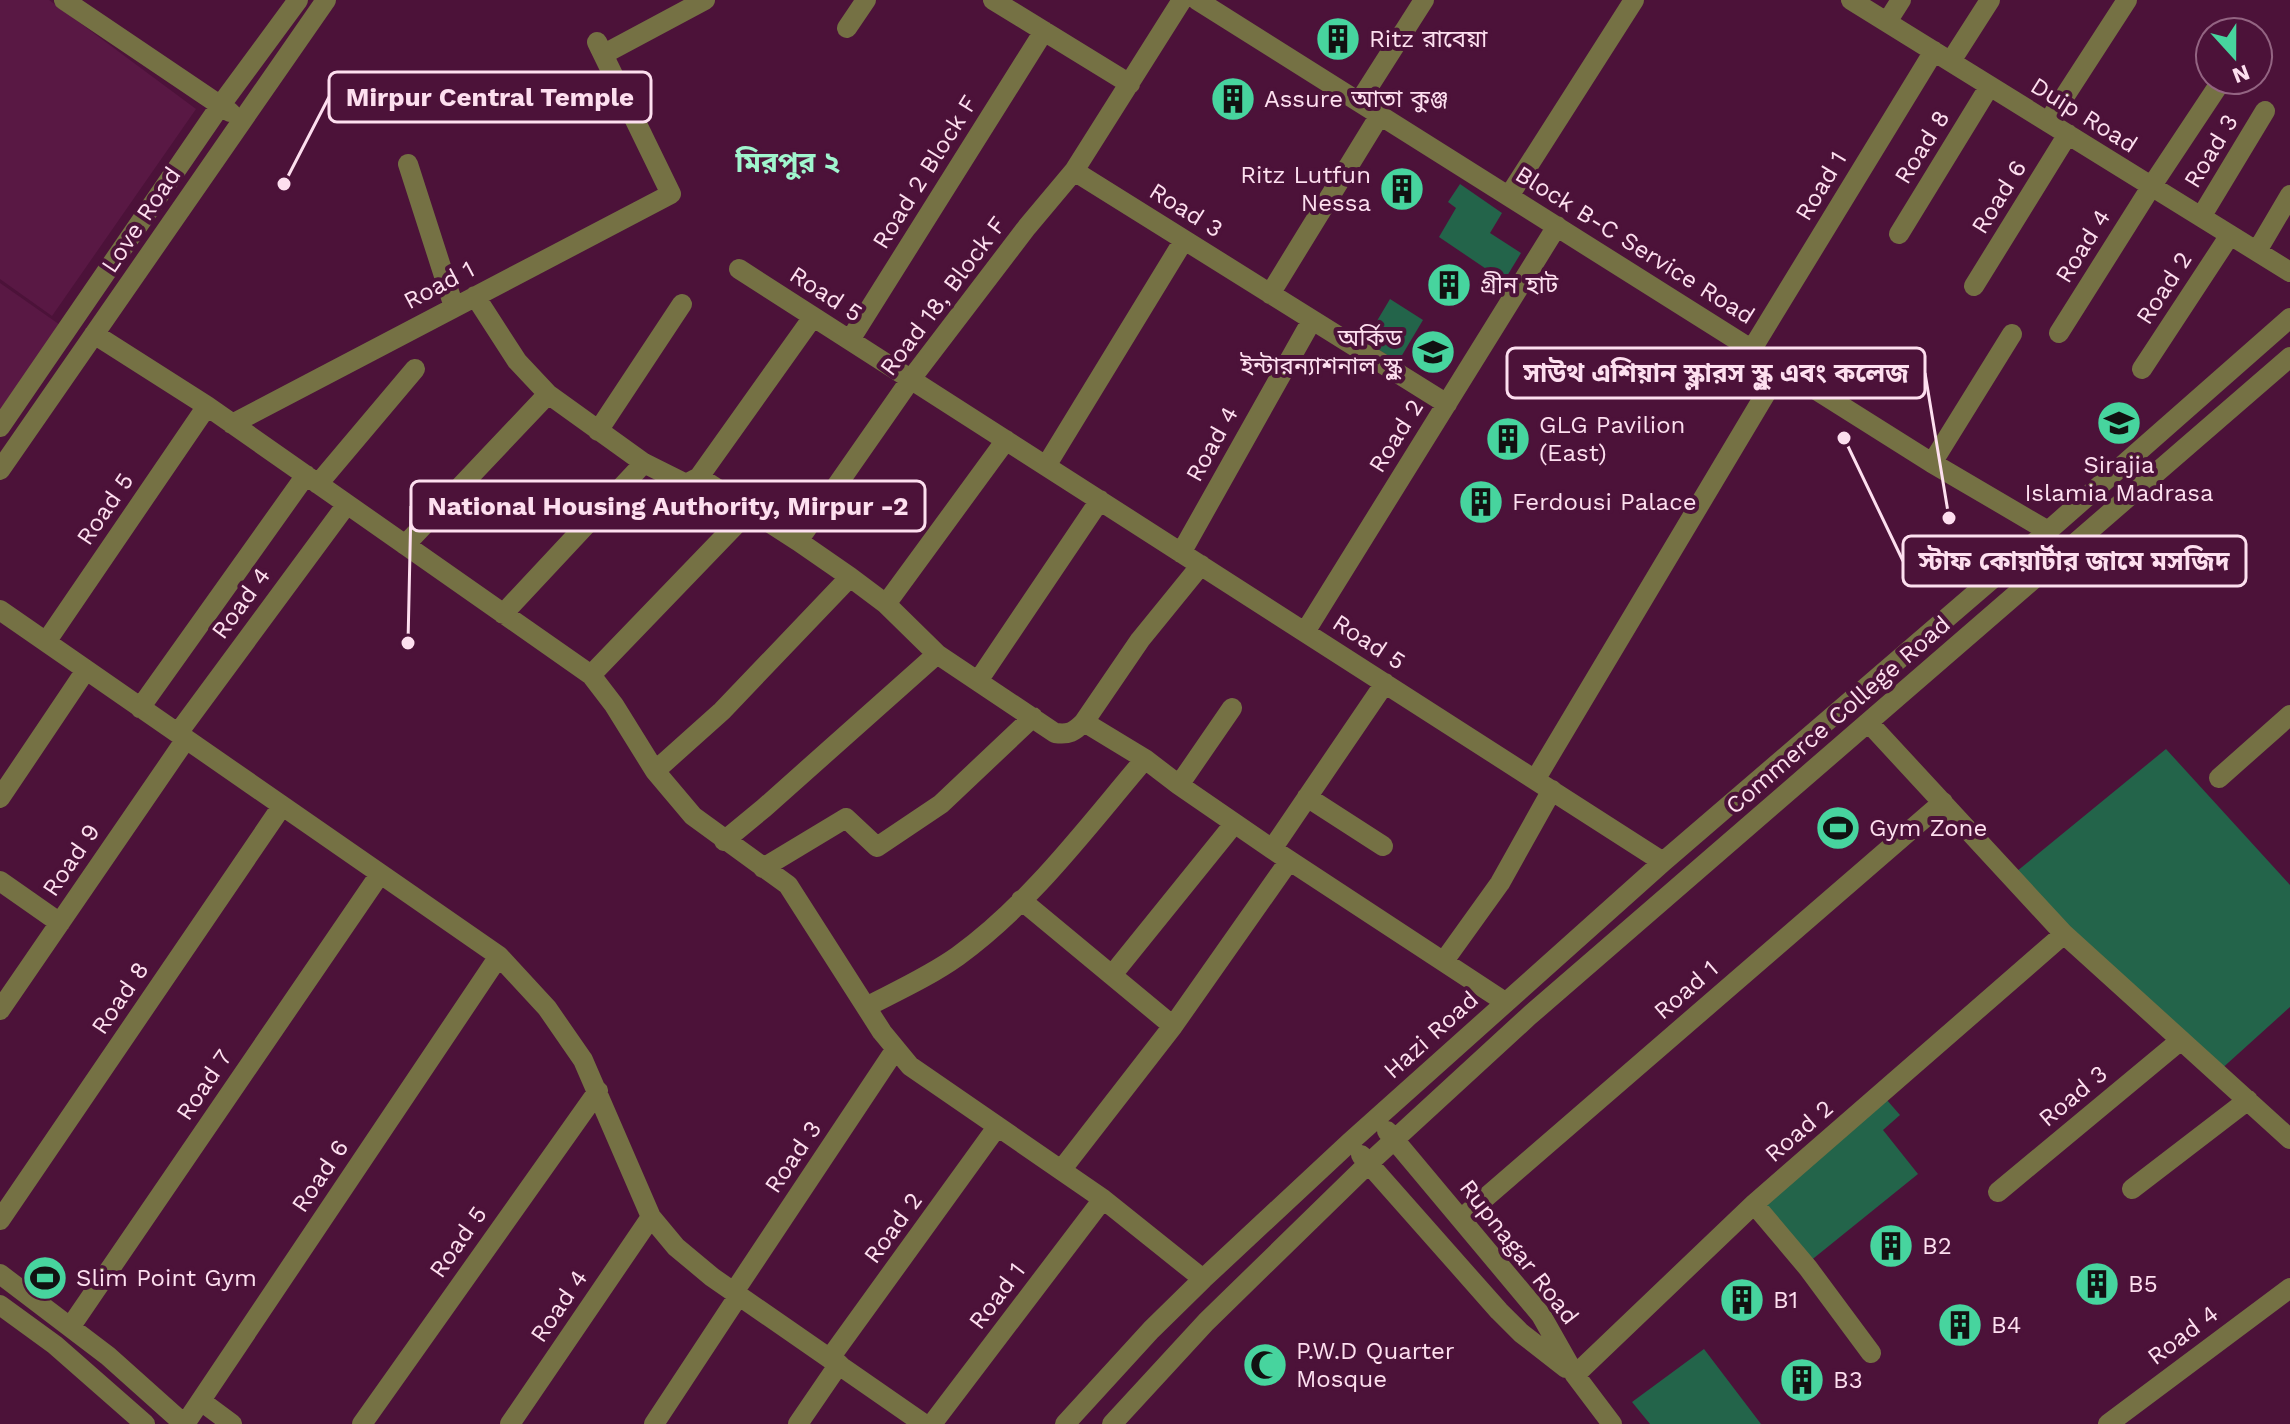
<svg xmlns="http://www.w3.org/2000/svg" width="2290" height="1424" viewBox="0 0 2290 1424" font-family="'Work Sans','Noto Sans Bengali',sans-serif">
	<style>
		.built { fill: #591844 }
		.green { fill: #23644a }
		.lines { fill: none; stroke-linecap: round; stroke-linejoin: round }
		.minor { stroke: #757144; stroke-width: 20 }
		.labels { text-anchor: middle; dominant-baseline: central; stroke-width: 8; stroke-linejoin: round; paint-order: stroke }
		.poi-label { font-size: 24px; fill: #fddfef; stroke: #4c1239; text-anchor: start }
		.street-label { font-size: 24px; fill: #fddfef; stroke: #4c1239 }
		.quarter-label { font-size: 28px; font-weight: bold; fill: #a0f5ce; stroke: #4c1239 }
		.leader { fill: none; stroke: #fddfef; stroke-width: 3 }
		.callout-dot { fill: #fddfef; stroke: #4c1239; stroke-width: 3 }
		.callout { fill: #4c1239; stroke: #fddfef; stroke-width: 3 }
		.callout-label { font-size: 26px; text-anchor: middle; font-weight: bold; fill: #fddfef }
	</style>
	<rect width="100%" height="100%" fill="#4c1239"/>
	<path class="built" d="M0 0H49L196 109 52 316 0 279Z
		M0 283 63 327 0 421Z"/>
	<path class="green" d="M1460 184 1502 213 1490 233 1521 253 1504 281 1439 237 1456 208 1448 202Z
		M1390 299 1423 320 1398 362 1365 341Z
		M2166 749 2290 885V1007L2218 1072 2011 876Z
		M1886 1099 1900 1115 1883 1130 1918 1174 1809 1262 1760 1205Z
		M1704 1349 1761 1424H1650L1632 1402Z"/>
	<g class="lines">
		<path class="minor" d="M64 0 230 112
			M993 0 1130 84
			M1197 0 1932 463 2048 531
			M1851 0 2290 272
			M1887 22 1901 0
			M847 28 866 0
			M604 54 705 0
			M1951 61 1990 0
			M1359 102 1424 0
			M2048 122 2127 0
			M408 164 454 307
			M1074 171 1447 404
			M1509 196 1634 0
			M2201 217 2265 111
			M1899 234 1989 87
			M2257 251 2290 195
			M739 269 1663 862
			M1974 286 2068 134
			M1270 294 1380 115
			M2059 333 2151 187 2222 80
			M94 334 207 406 591 675 614 705 655 771 693 816 788 885 882 1032 910 1066 1103 1199 1203 1279
			M850 340 1044 31
			M1752 349 1934 51
			M2142 369 2230 235
			M548 394 644 463 686 484 699 477 813 317
			M232 424 671 194 597 42
			M0 427 220 106 298 0
			M598 431 682 304
			M1932 463 2012 334
			M1046 466 1184 240
			M0 470 326 0
			M699 477 798 541 850 577 886 604 937 654 1055 733C1069 735 1074 732 1084 722L1140 640 1201 565
			M318 484 415 369
			M798 541 911 379 1027 227 1074 171 1182 0
			M405 545 548 394 517 361 475 296
			M1181 553 1312 320
			M886 604 1006 440
			M0 610 499 956 547 1008 583 1060 651 1217 676 1247 712 1277 924 1424
			M503 614 644 463
			M1305 632 1557 226
			M46 642 207 406
			M591 675 749 511
			M978 681 1100 500
			M140 708 306 475
			M1084 722 1145 759 1179 785 1232 708
			M1869 723 2064 934 2290 1139
			M178 733 347 504
			M655 771 722 711 850 577
			M2219 778 2290 715
			M1535 780 1781 368
			M1179 785 1272 849 1505 1002
			M1307 797 1383 846
			M0 798 86 670
			M724 841 764 808 937 654
			M1272 849 1385 683
			M763 868 846 818 877 847 941 804 1033 717
			M0 881 60 923
			M1021 900 1173 1026
			M1444 961 1500 883 1552 790
			M1112 975 1234 824
			M866 1007C897 991 930 976 958 956 1031 903 1087 827 1145 759
			M0 1010 186 739
			M1387 1131 1541 1315 1575 1375 1612 1424
			M1361 1155 1499 1311 1521 1333 1566 1368
			M1062 1169 1173 1026 1289 861
			M2132 1189 2248 1100
			M1998 1192 2181 1040
			M1754 1204 1808 1268 1871 1353
			M1462 1218 1943 802
			M0 1220 282 806
			M0 1274 108 1356 184 1424
			M734 1292 895 1050
			M0 1305 55 1345 145 1424
			M71 1326 380 874
			M830 1358 997 1127
			M1575 1375 1754 1204 2064 934
			M201 1401 232 1424
			M185 1424 499 956
			M362 1424 598 1091
			M510 1424 651 1217
			M654 1424 739 1295
			M798 1424 839 1364
			M932 1424 1103 1199
			M1065 1424 1151 1330 1203 1279 1350 1142 1663 862 2048 531 2290 318
			M1112 1424 1206 1322 1369 1163 1529 1016 2290 357
			M2108 1424 2290 1288"/>
	</g>
	<defs>
		<g id="building-disc" transform="scale(2.3)"><circle r="9.5" fill="#47d49e" stroke="#4c1239"/><path d="M-4-6H4V6H1V3H-1V6H-4ZM-2.5-4.3h1.7v1.8h-1.7ZM.8-4.3h1.7v1.8H.8ZM-2.5-1h1.7V.8h-1.7ZM.8-1h1.7V.8H.8Z" fill="#111"/></g>
		<g id="school-disc" transform="scale(2.3)"><circle r="9.5" fill="#47d49e" stroke="#4c1239"/><path d="M0-5L7-2L0 1L-7-2ZM-4 1L0 2.5L4 1V4Q0 6-4 4Z" fill="#111"/></g>
		<g id="stadium-disc" transform="scale(2.3)"><circle r="9.5" fill="#47d49e" stroke="#4c1239"/><path d="M0-5a6.5 5 0 1 0 0 10a6.5 5 0 1 0 0-10ZM-3.5-1.8h7v3.6h-7Z" fill="#111"/></g>
		<g id="mosque-disc" transform="scale(2.3)"><circle r="9.5" fill="#47d49e" stroke="#4c1239"/><path d="M3.5-4.9A6 6 0 1 0 3.5 4.9A5 5 0 1 1 3.5-4.9Z" fill="#111"/></g>
	</defs>
	<g fill-rule="evenodd">
		<use href="#building-disc" x="1338" y="39"/>
		<use href="#building-disc" x="1233" y="99"/>
		<use href="#building-disc" x="1402" y="189"/>
		<use href="#building-disc" x="1449" y="285"/>
		<use href="#school-disc" x="1433" y="352"/>
		<use href="#school-disc" x="2119" y="423"/>
		<use href="#building-disc" x="1508" y="439"/>
		<use href="#building-disc" x="1481" y="502"/>
		<use href="#stadium-disc" x="1838" y="828"/>
		<use href="#building-disc" x="1891" y="1246"/>
		<use href="#stadium-disc" x="45" y="1278"/>
		<use href="#building-disc" x="2097" y="1284"/>
		<use href="#building-disc" x="1742" y="1300"/>
		<use href="#building-disc" x="1960" y="1325"/>
		<use href="#mosque-disc" x="1265" y="1365"/>
		<use href="#building-disc" x="1802" y="1380"/>
	</g>
	<g class="labels">
		<g class="poi-label">
			<text x="1369" y="39">Ritz রাবেয়া</text>
			<text x="1264" y="99">Assure আতা কুঞ্জ</text>
			<text x="1371" y="175" text-anchor="end">Ritz Lutfun<tspan x="1371" dy="28">Nessa</tspan></text>
			<text x="1480" y="285">গ্রীন হাট</text>
			<text x="1402" y="338" text-anchor="end">অর্কিড<tspan x="1402" dy="28">ইন্টারন্যাশনাল স্কুল</tspan></text>
			<text x="1539" y="425">GLG Pavilion<tspan x="1539" dy="28">(East)</tspan></text>
			<text x="2119" y="465" text-anchor="middle">Sirajia<tspan x="2119" dy="28">Islamia Madrasa</tspan></text>
			<text x="1512" y="502">Ferdousi Palace</text>
			<text x="1869" y="828">Gym Zone</text>
			<text x="1922" y="1246">B2</text>
			<text x="76" y="1278">Slim Point Gym</text>
			<text x="2128" y="1284">B5</text>
			<text x="1773" y="1300">B1</text>
			<text x="1991" y="1325">B4</text>
			<text x="1296" y="1351">P.W.D Quarter<tspan x="1296" dy="28">Mosque</tspan></text>
			<text x="1833" y="1380">B3</text>
		</g>
		<g class="street-label">
			<text transform="translate(2084 115) rotate(32)">Duip Road</text>
			<text transform="translate(1922 147) rotate(-58)">Road 8</text>
			<text transform="translate(2211 151) rotate(-59)">Road 3</text>
			<text transform="translate(925 172) rotate(-58)">Road 2 Block F</text>
			<text transform="translate(1821 186) rotate(-59)">Road 1</text>
			<text transform="translate(1999 197) rotate(-58)">Road 6</text>
			<text transform="translate(1186 210) rotate(32)">Road 3</text>
			<text transform="translate(141 220) rotate(-56)">Love Road</text>
			<text transform="translate(1635 245) rotate(32)">Block B-C Service Road</text>
			<text transform="translate(2083 246) rotate(-58)">Road 4</text>
			<text transform="translate(439 285) rotate(-28)">Road 1</text>
			<text transform="translate(2164 288) rotate(-57)">Road 2</text>
			<text transform="translate(826 294) rotate(33)">Road 5</text>
			<text transform="translate(943 296) rotate(-53)">Road 18, Block F</text>
			<text transform="translate(1396 436) rotate(-58)">Road 2</text>
			<text transform="translate(1212 444) rotate(-61)">Road 4</text>
			<text transform="translate(105 509) rotate(-56)">Road 5</text>
			<text transform="translate(241 603) rotate(-54)">Road 4</text>
			<text transform="translate(1369 642) rotate(33)">Road 5</text>
			<text transform="translate(1838 715) rotate(-41)">Commerce College Road</text>
			<text transform="translate(71 860) rotate(-56)">Road 9</text>
			<text transform="translate(1686 990) rotate(-41)">Road 1</text>
			<text transform="translate(120 998) rotate(-56)">Road 8</text>
			<text transform="translate(1431 1035) rotate(-42)">Hazi Road</text>
			<text transform="translate(204 1085) rotate(-56)">Road 7</text>
			<text transform="translate(2073 1096) rotate(-40)">Road 3</text>
			<text transform="translate(1799 1131) rotate(-41)">Road 2</text>
			<text transform="translate(793 1157) rotate(-56)">Road 3</text>
			<text transform="translate(320 1176) rotate(-56)">Road 6</text>
			<text transform="translate(893 1228) rotate(-54)">Road 2</text>
			<text transform="translate(458 1242) rotate(-55)">Road 5</text>
			<text transform="translate(1519 1252) rotate(52)">Rupnagar Road</text>
			<text transform="translate(997 1296) rotate(-53)">Road 1</text>
			<text transform="translate(559 1306) rotate(-56)">Road 4</text>
			<text transform="translate(2183 1335) rotate(-37)">Road 4</text>
		</g>
		<g class="quarter-label">
			<text x="788" y="162">মিরপুর ২</text>
		</g>
	</g>
	<path class="leader" d="M284 184L329 97M1949 518L1925 373M408 643L411 506M1844 438L1903 561"/>
	<g class="callout-dot">
		<circle cx="284" cy="184" r="8"/>
		<circle cx="1949" cy="518" r="8"/>
		<circle cx="408" cy="643" r="8"/>
		<circle cx="1844" cy="438" r="8"/>
	</g>
	<g class="callout">
		<rect x="329" y="72" width="322" height="50" rx="8"/>
		<rect x="1507" y="348" width="418" height="50" rx="8"/>
		<rect x="411" y="481" width="514" height="50" rx="8"/>
		<rect x="1903" y="536" width="343" height="50" rx="8"/>
	</g>
	<g class="callout-label">
		<text x="490" y="106">Mirpur Central Temple</text>
		<text x="1716" y="382">সাউথ এশিয়ান স্কলারস স্কুল এবং কলেজ</text>
		<text x="668" y="515">National Housing Authority, Mirpur -2</text>
		<text x="2074" y="570">স্টাফ কোয়ার্টার জামে মসজিদ</text>
	</g>
	<g transform="translate(2234 56) rotate(159)"><circle r="38" fill="#4c1239" stroke="#936482" stroke-width="2"/>
	<path d="M0-6L14 30L0 20L-14 30Z" fill="#47d49e"/>
	<text y="-12" font-size="22" font-weight="bold" text-anchor="middle" fill="#fddfef">N</text>
	</g>
</svg>
